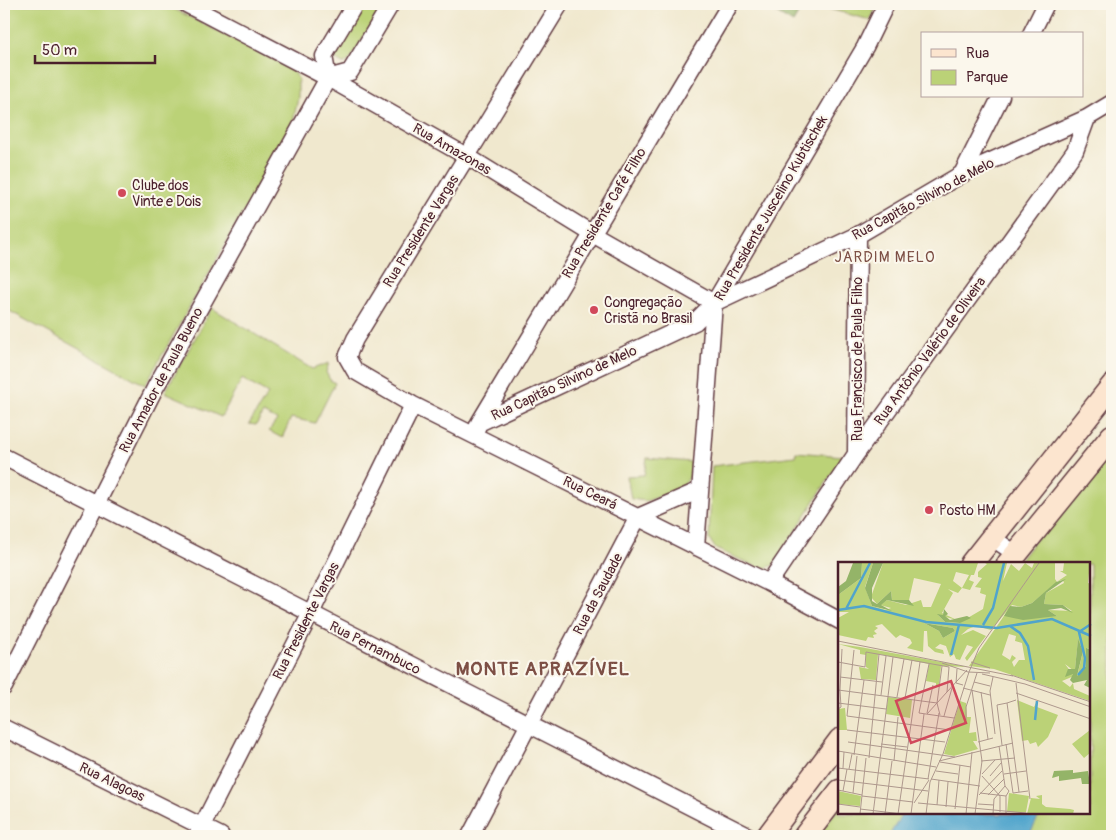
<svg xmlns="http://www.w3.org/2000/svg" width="1116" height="840" viewBox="0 0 1116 840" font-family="Pangolin,sans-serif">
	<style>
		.green { fill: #bbd277; stroke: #827851 }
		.forest { fill: #94b468; stroke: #6f6a4a }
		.water { fill: #50a4cc; stroke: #4d627c }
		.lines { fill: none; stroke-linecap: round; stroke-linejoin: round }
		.street-casing { stroke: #633d43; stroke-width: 19 }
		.secondary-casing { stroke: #633d43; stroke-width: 25 }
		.street { stroke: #fff; stroke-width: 16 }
		.secondary { stroke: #fce5cf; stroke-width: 22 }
		.poi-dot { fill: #d1495b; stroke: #fbf7ec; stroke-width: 2 }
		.labels { text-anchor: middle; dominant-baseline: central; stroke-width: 4; stroke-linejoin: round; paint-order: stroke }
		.street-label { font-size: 14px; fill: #4a1f2b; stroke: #fbf7ec }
		.poi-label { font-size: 14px; fill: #4a1f2b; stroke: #fbf7ec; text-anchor: start }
		.neighbourhood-label { font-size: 15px; letter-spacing: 1px; fill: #7d4f45; stroke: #fbf7ec }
		.district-label { font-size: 19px; font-weight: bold; letter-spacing: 1px; fill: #7d4f45; stroke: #fbf7ec }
		.inset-river { fill: none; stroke: #50a4cc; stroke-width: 2.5 }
		.inset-road { fill: none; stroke: #ae988d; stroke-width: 1 }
		.view { fill: #d1495b; fill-opacity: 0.15; stroke: #d1495b; stroke-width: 2.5 }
		.inset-edge { fill: none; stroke: #4a1f2b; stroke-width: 2.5 }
	</style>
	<rect width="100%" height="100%" fill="#fbf7ec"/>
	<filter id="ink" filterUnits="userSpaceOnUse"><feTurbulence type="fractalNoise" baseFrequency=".02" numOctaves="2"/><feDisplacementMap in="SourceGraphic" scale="10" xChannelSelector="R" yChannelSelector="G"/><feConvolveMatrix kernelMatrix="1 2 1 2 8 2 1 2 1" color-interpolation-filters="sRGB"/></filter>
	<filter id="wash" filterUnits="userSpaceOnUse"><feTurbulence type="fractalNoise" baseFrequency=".0096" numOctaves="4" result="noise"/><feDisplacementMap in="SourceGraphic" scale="20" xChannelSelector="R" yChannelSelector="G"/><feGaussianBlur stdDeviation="1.12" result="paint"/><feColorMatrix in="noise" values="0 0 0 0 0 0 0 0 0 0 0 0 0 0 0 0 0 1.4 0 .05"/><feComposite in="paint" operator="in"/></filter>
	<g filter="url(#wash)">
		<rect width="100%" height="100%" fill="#f0e8ce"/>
		<path class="green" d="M4 4H164L290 68 298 78V98L292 127 145 385 4 308Z
			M361 4H384L350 60 343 64 334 59V50Z
			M811 4H878L870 20Z
			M212 308 312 369 329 363 326 372 330 380 335 383 315 423 291 418 282 438 269 431 277 420 263 413 256 425 249 424 268 394 242 379 221 417 165 392Z
			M1112 440V836H817L840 806V814H1090V564H1017Z
			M796 452 843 456 774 565 762 569 716 549 709 539 712 466 795 456Z
			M647 458 691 462 690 475 682 489 646 501 631 499 627 476 644 475Z"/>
		<path class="forest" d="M761 4H804L793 23Z"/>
		<path class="water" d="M902 814H1040L1029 836H889Z"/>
	</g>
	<g filter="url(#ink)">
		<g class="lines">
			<g class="street-casing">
				<path id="street" d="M186 4 328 78 468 157 591 233 714 303
					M560 4 355 339 347 357 355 371 413 405 769 583 840 621
					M1031 34 1046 4
					M328 78 350 72 391 4
					M962 174 1001 96
					M479 423 730 4
					M474 435 479 423 695 322 714 303 858 235 962 174 1087 118 1112 103
					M856 454 858 235
					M4 457 748 836
					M991 537 1016 554
					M696 547 714 303 865 47 886 4
					M769 583 856 454 1075 151 1087 118
					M4 687 155 388 328 78 324 56 355 4
					M4 728 221 836
					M197 836 310 615 413 405
					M470 836 638 517 700 490"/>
			</g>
			<g class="secondary-casing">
				<path id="secondary" d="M971 564 1112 386
					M1008 564 1112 436
					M768 836 840 740
					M805 836 840 791"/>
			</g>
			<use href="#street" class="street"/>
			<use href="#secondary" class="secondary"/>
		</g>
	</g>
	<g class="poi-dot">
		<circle cx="122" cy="193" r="5"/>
		<circle cx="594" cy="310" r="5"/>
		<circle cx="929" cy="510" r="5"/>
	</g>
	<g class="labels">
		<g class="street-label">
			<text transform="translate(452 149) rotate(30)">Rua Amazonas</text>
			<text transform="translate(923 199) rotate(-28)">Rua Capitão Silvino de Melo</text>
			<text transform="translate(771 208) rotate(-60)">Rua Presidente Juscelino Kubtischek</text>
			<text transform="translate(604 213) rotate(-59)">Rua Presidente Café Filho</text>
			<text transform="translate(421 231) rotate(-58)">Rua Presidente Vargas</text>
			<text transform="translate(930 351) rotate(-54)">Rua Antônio Valério de Oliveira</text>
			<text transform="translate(857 359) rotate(-90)">Rua Francisco de Paula Filho</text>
			<text transform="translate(161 380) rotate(-62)">Rua Amador de Paula Bueno</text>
			<text transform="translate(564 383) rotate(-25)">Rua Capitão Silvino de Melo</text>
			<text transform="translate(590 493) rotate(26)">Rua Ceará</text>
			<text transform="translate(598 594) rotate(-62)">Rua da Saudade</text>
			<text transform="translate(306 621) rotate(-63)">Rua Presidente Vargas</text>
			<text transform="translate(375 648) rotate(27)">Rua Pernambuco</text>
			<text transform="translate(112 782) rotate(26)">Rua Alagoas</text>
		</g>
		<g class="poi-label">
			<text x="132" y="185">Clube dos<tspan x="132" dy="16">Vinte e Dois</tspan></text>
			<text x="604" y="302">Congregação<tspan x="604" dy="16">Cristã no Brasil</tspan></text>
			<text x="939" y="510">Posto HM</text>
		</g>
		<g class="neighbourhood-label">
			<text x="885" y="257">JARDIM MELO</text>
		</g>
		<g class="district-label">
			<text x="543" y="669">MONTE APRAZÍVEL</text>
		</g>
	</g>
	<g transform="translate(838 562)">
		<rect width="252" height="252" fill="#f0e8ce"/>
		<path d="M24 1H35L27 25 34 44 48 48 53 46 42 43 49 38 68 43 83 38 85 45H93L103 22 76 16 71 38H54L53 29 39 42 33 35 45 1H140L136 13H133L131 18 136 20 132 28 124 26 120 31 110 27 115 31 104 51 119 58 100 53 107 60 121 61 145 47 148 33 142 31 143 26 137 25 144 16 140 15V10L149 2 147 1H169L165 19 173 2 181 9 187 1 194 6 196 1H217V17L219 20 194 41 183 45 174 43 153 68 138 64 130 67 123 73 135 68 148 74 129 99 127 96 135 85 129 83 122 98 118 97 116 92 112 95 108 84 102 82 97 86 105 88 106 92 97 90 90 84 89 69H86L85 90 69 86 74 81 72 77 62 73 58 76 44 62 37 64 40 66 36 69 39 72 35 73 36 76 30 75 28 79 0 73V56L11 50H0V33L23 16ZM118 10 131 13 124 26 115 19ZM86 61 115 66 117 69 105 76 101 69ZM226 1H252L250 21 253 22V87L249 86 248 104 239 115 245 89 240 78 237 107 236 109 227 102 236 114 224 119 232 125 235 121 236 127 252 134V139L156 107 131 104 166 54H219L210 48 234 49 225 43 206 42 208 31 226 21 225 18 220 19 229 13 222 9H225ZM171 72 178 74 177 79 184 81 187 98H181L176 105 174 100 178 96 174 93 172 98 164 93ZM0 82 22 85 130 105 103 104 101 125H98V121L88 119 91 102 40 92 38 118 23 117 21 105 31 107 28 105V93L22 92V88ZM50 135 74 138 72 156 48 152ZM179 138 196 145 199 139V145L220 153 210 175 200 185 198 180 192 182 190 178 184 179ZM122 139 128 141 129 155H133L131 171 138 170 139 179H135L140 187 116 194 106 192ZM7 146 9 168H0V147ZM252 168V191L246 196 234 182ZM0 229 23 234 22 244 0 242ZM171 231 191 234 188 250H169ZM204 233V242L208 245 232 247 236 248 235 252H189L193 236 202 237 198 234Z" fill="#bbd277" fill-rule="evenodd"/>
		<path d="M15 1H24L23 16 0 33V25L8 19ZM35 1H45L34 26V39L39 42 53 29 54 38H71L76 44 49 38 43 43 54 49 34 44 27 26ZM228 17 208 31 206 42 225 43 235 51 223 46 210 48 219 54 185 58 166 54 161 62 172 44 183 45 194 41 218 20ZM106 47 110 52 107 54 112 58 129 54 133 56 122 61 107 60 99 52 105 53ZM86 61 115 66 117 69 105 76 101 69ZM240 77 245 89 239 114 248 104V86L252 87V126L246 123 249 118 235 121 232 118 235 112 227 115 230 107H237ZM235 208V211L250 209 252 222H244L243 216 221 219V214L214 216 216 209Z" fill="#94b468"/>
		<path class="inset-river" d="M8 47 32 1M0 48 26 44 88 60 159 66 214 57 253 74M145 63 155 46 166 1M172 64 182 71 190 84 196 118M113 93 121 63M240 113 246 106 247 96 241 70 253 62M197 158 199 139"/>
		<path class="inset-road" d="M0 79 175 114M16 88 9 154 112 168M0 100 27 105 28 90 111 105M133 100 152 106M104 101 130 110 152 111M91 102 81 151 116 156M119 107 118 121 125 123M131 110 141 86 201 1M144 112 187 122 253 145M173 113 253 140M2 115 44 120M155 115 152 129 157 172M136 120 152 124M178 121 192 237M125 126 152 133M0 128 99 141M2 128 4 87M134 128 144 199 137 252M109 130 111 105M143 130 150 177M178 131 253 157M43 133 48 94M59 135 66 97M67 136 74 98M178 138 169 141 181 230M0 141 48 147M0 147 3 145 2 128M89 151 95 123M89 152 129 108M102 153 99 141 104 104M106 154 114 126M128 158V145L139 111M9 168 107 180M10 180 117 195M140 180 155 176M43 182 69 185M168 182 175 231 190 229M164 183 159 143 169 141M161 184 167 224 171 229 168 234M0 189 98 205M16 193 26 118M31 196 41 92M56 199 60 155M101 199 175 181M143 199 177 196M102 200 133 205M0 206 91 217M5 206 6 190M11 207 14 192M98 209 120 212M144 212 157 198M166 212 188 209M144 214 162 234V250M152 214 163 201M90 217 101 151M93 217 142 224M0 218 90 229M0 228 24 233M5 229 9 207M15 231 19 194M142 231 168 234M141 233 164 209M150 233 166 217M24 234 75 240M168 234V251M76 241 91 218M80 241 188 251M0 242 22 245M140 242 156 243M99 243 101 218M108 245 110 220M22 247 64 252M117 247 122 203M22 252 28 196M35 252 55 95M47 252 54 199M60 252 82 100M73 252 86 152M88 252 92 220 105 192 131 110M128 252 134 190M155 252 156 237 167 224"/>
		<path class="view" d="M113 119 128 161 73 181 58 139Z"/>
		<rect width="252" height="252" class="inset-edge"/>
	</g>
	<rect width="1116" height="840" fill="none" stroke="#fbf7ec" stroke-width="20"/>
	<rect x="921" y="32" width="162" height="65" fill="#fbf7ec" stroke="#b4a19f"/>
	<rect x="931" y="49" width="25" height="8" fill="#fce5cf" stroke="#b4a19f"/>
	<text x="966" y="58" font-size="15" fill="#4a1f2b">Rua</text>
	<rect x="931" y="70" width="25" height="15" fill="#bbd277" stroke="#b4a19f"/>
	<text x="966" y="82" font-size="15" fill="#4a1f2b">Parque</text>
	<path d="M35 55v8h120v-8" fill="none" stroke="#4a1f2b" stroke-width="2.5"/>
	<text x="42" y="55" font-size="15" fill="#4a1f2b" stroke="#fbf7ec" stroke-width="4" paint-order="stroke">50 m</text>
</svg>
